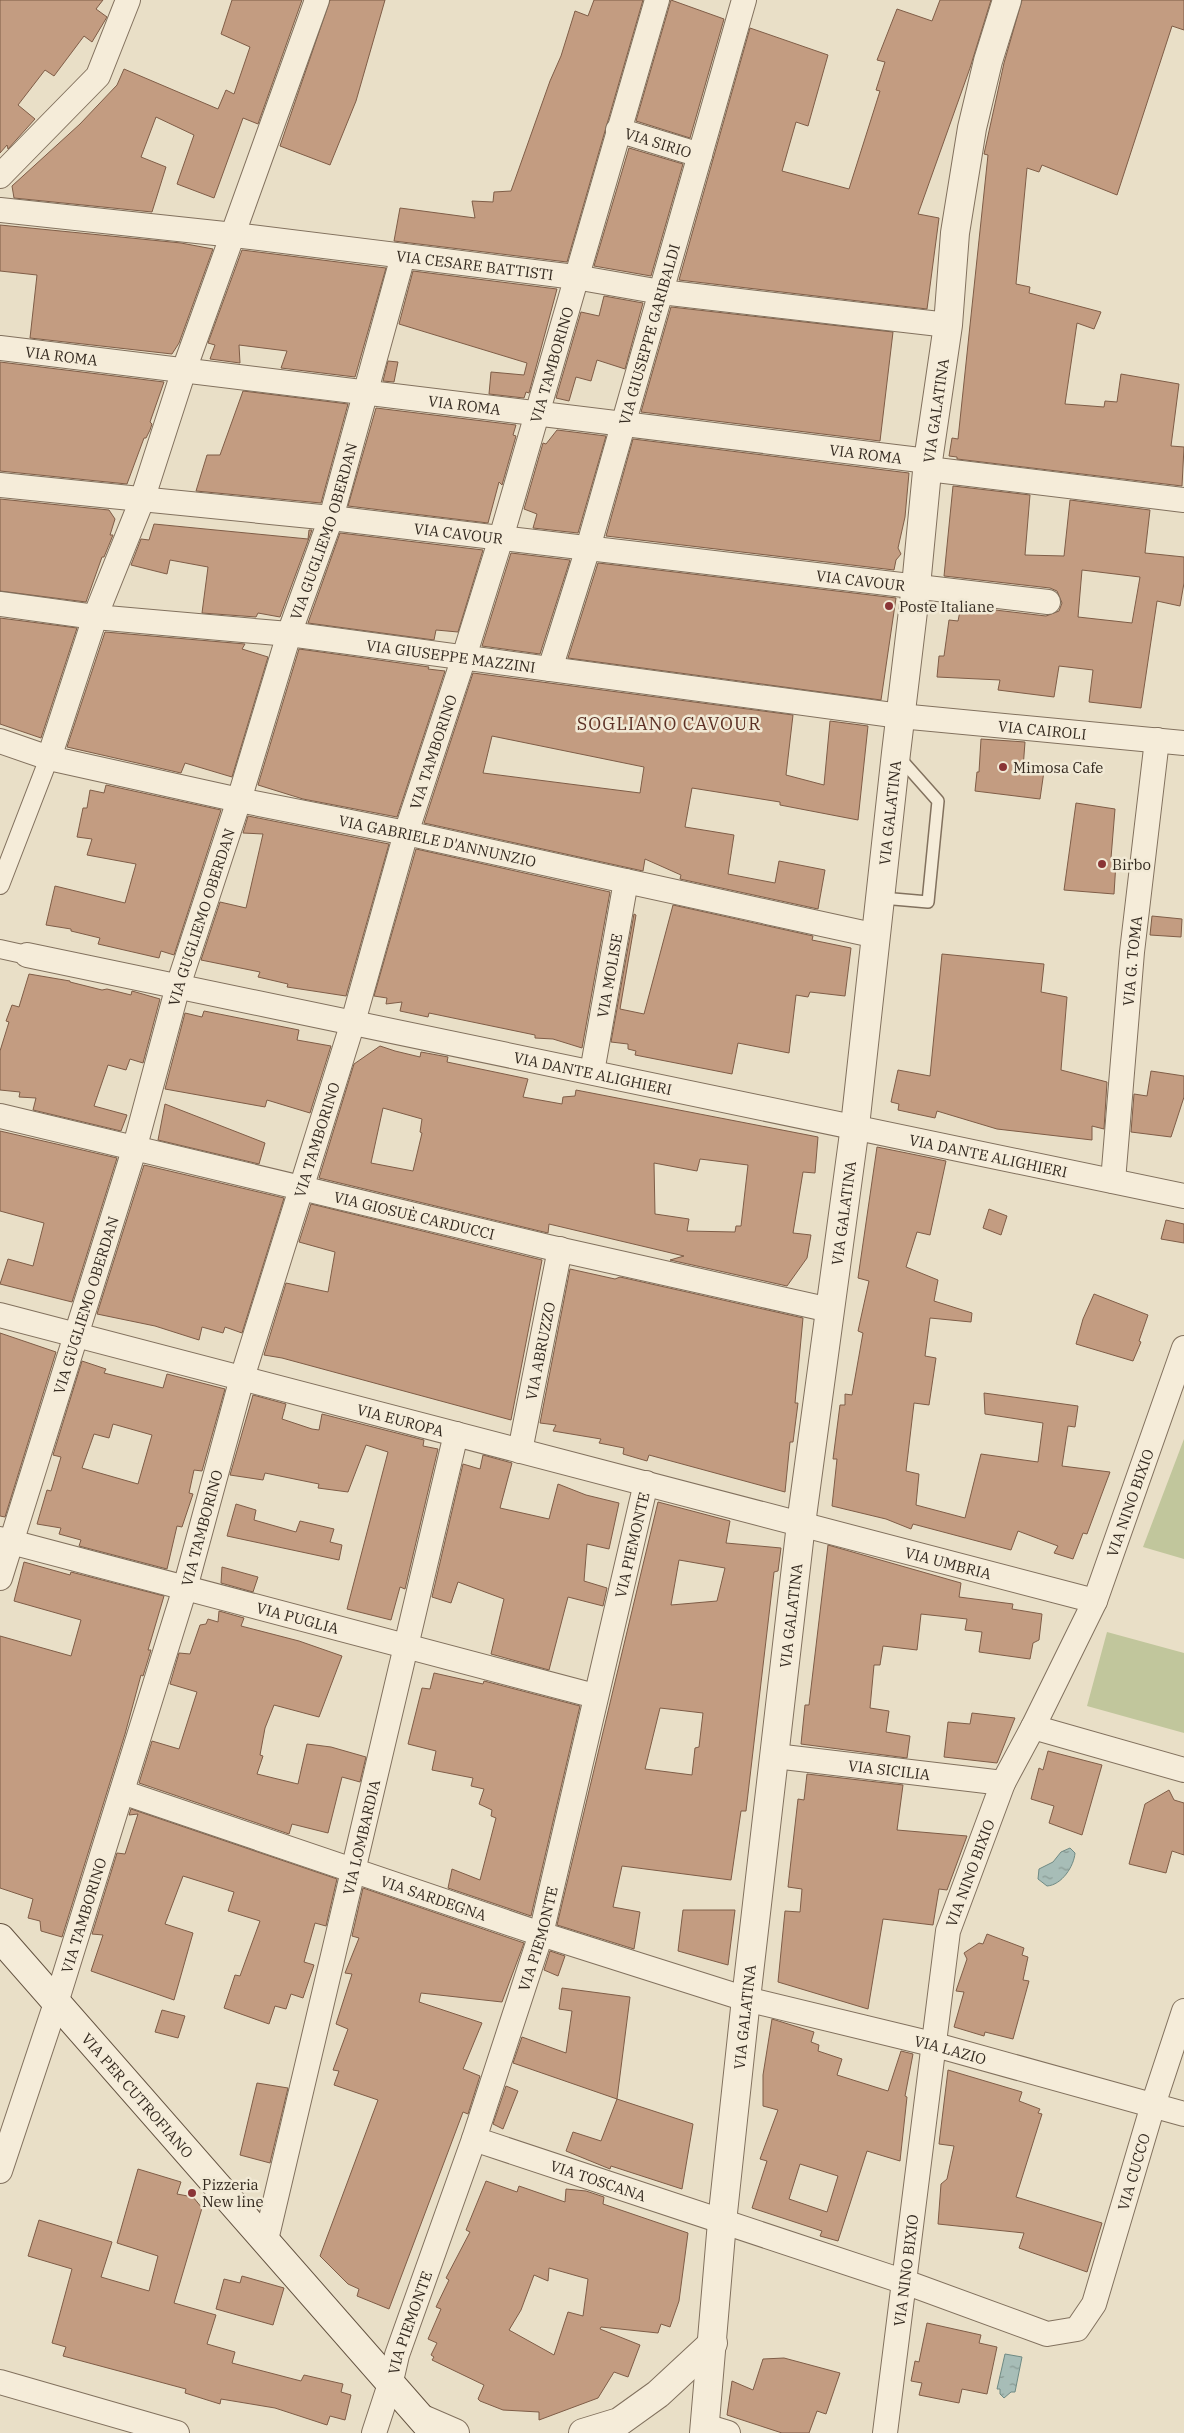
<svg xmlns="http://www.w3.org/2000/svg" width="1184" height="2433" viewBox="0 0 1184 2433" font-family="'IBM Plex Serif',serif">
	<style>
		.park { fill: #c1c69c }
		.water { fill: url(#water-ripples); stroke: #6f8a84 }
		.building { fill: #c39c81; stroke: #7f5d47; fill-rule: evenodd }
		.lines { fill: none; stroke-linecap: round; stroke-linejoin: round }
		.service-casing { stroke: #82715e; stroke-width: 14 }
		.pedestrian-casing { stroke: #82715e; stroke-width: 20 }
		.minor-casing { stroke: #82715e; stroke-width: 26 }
		.tertiary-casing { stroke: #82715e; stroke-width: 30 }
		.secondary-casing { stroke: #645341; stroke-width: 30 }
		.service { stroke: #f5ecd9; stroke-width: 11 }
		.pedestrian { stroke: #f5ecd9; stroke-width: 18 }
		.minor { stroke: #f5ecd9; stroke-width: 24 }
		.tertiary { stroke: #f5ecd9; stroke-width: 28 }
		.secondary { stroke: #f5ecd9; stroke-width: 28 }
		.poi-dot { fill: #8a3536; stroke: #f1e9d5; stroke-width: 2 }
		.labels { text-anchor: middle; dominant-baseline: central; stroke-width: 5; stroke-linejoin: round; paint-order: stroke }
		.street-label { font-size: 15px; fill: #342a20; stroke: #f1e9d5 }
		.poi-label { font-size: 15px; fill: #342a20; stroke: #f1e9d5; text-anchor: start }
		.quarter-label { font-size: 18px; letter-spacing: 1px; fill: #5c3025; stroke: #f1e9d5 }
	</style>
	<defs>
		<pattern id="water-ripples" width="26" height="14" patternUnits="userSpaceOnUse" patternTransform="scale(1.25)"><rect width="26" height="14" fill="#a7bdb7"/><path d="M2 4q2-2 4 0t4 0M15 11q2-2 4 0t4 0" fill="none" stroke="#899a94"/></pattern>
	</defs>
	<rect width="100%" height="100%" fill="#e9dfc7"/>
	<path class="park" d="M1184 1439V1559L1143 1547Z
		M1107 1632 1184 1653V1733L1087 1706Z"/>
	<path class="water" d="M1070 1848 1075 1853C1074 1866 1062 1885 1047 1886L1038 1879 1039 1869 1053 1862 1061 1852Z
		M1005 2354 1022 2357 1015 2392H1011L1004 2398 1000 2394V2389H997Z"/>
	<path class="building" d="M0 0H103L96 9 107 17 92 42 84 36 54 76 45 70 18 105 35 119 8 149 7 145 0 153Z
		M232 0H302L258 124 243 118 214 198 177 184 194 135 156 117 141 157 166 167 152 212 14 198 12 186 80 124 117 85 124 69 218 109 226 90 234 94 250 47 221 34Z
		M330 0H385L356 101 330 165 280 146Z
		M594 0H643L567 262 394 241 400 208 475 218 472 201 493 202 494 192 511 191 550 81 561 56 575 11 588 16Z
		M671 0 724 19 690 138 636 121Z
		M940 0H991L970 68 918 214 939 218 927 309 679 280 750 28 828 55 808 126 796 122 782 171 849 189 880 91 876 90 885 62 877 60 897 9 932 21Z
		M1022 0H1184V30L1172 26 1117 195 1042 165 1039 172 1027 168 1016 284 1030 287 1029 293 1101 312 1094 329 1077 323 1065 404 1104 407 1105 401 1117 402 1121 374 1179 384 1171 446 1184 447 1182 486 957 459V457L949 456 952 438 958 439 988 155 984 154 1004 63Z
		M629 148 683 164 651 276 594 266Z
		M0 225 181 243 213 249 179 343 172 354 30 338 37 275 0 271Z
		M242 250 386 268 355 377 281 368 287 351 239 345 240 363 210 359 215 345 208 343Z
		M413 271 557 289 529 393 526 392 524 398 489 394 491 372 524 375 527 363 399 324Z
		M604 296 643 303 625 369 597 360 591 381 576 377 569 401 556 398 581 312 599 316Z
		M671 307 893 332 880 441 641 412Z
		M388 361 398 362 394 382 383 381Z
		M0 362 164 382 150 422 152 424 150 430 146 438H144L127 484 0 471Z
		M243 391 348 404 321 503 196 491 207 455H220Z
		M376 408 516 425 513 435 516 436 502 485 499 482 488 523 348 506Z
		M557 430 606 436 578 533 533 528 537 514 524 509 543 443 546 444Z
		M633 439 909 473 905 517 898 548 901 554 896 560 894 570 606 536Z
		M953 486 1030 495 1025 555 1064 556 1070 500 1150 510 1145 553 1184 557V583L1180 606 1157 601 1141 708 1089 702 1093 670 1059 666 1054 697 998 690 1000 680 937 677 939 656H944L949 620 958 621 961 606 1046 616 1059 611 1062 603 1057 591 1050 588 944 576ZM1082 570 1140 577 1132 623 1078 617Z
		M0 499 109 510 115 519 110 535H113L104 557H102L86 602 0 591Z
		M154 524 308 539 309 530H312L280 617 258 613 256 617 202 613 208 567 170 560 167 574 131 565 141 539 149 540Z
		M340 533 483 550 458 632 436 630 434 640 308 623Z
		M511 553 570 560 540 654 482 646Z
		M598 563 896 598 881 700 568 658Z
		M0 618 77 628 41 738 0 724Z
		M105 632 245 644 242 649 268 657 232 777 185 763 181 773 67 747Z
		M299 649 429 667 428 669 445 671 397 817 303 799 258 785Z
		M473 673 793 715 786 775 824 785 830 721 868 726 858 820 780 805V802L692 788 685 827 734 835 728 874 775 883 779 861 825 870 818 909 680 879 681 875 645 859 643 871 424 823ZM492 736 644 767 640 793 483 773Z
		M981 739 1025 742 1023 769 1044 771 1040 799 975 791 977 772H979Z
		M106 785 221 810 174 955 161 951 159 958 98 944 100 938 71 931V929L46 925 55 886 125 903 136 864 87 855 92 839 77 837 83 808H87L90 790 104 793Z
		M1076 803 1115 809 1111 858 1116 862 1114 894 1064 890Z
		M248 816 389 844 346 996 287 987 288 984 258 977 260 972 201 960 220 902 246 908 263 834 243 833Z
		M416 849 610 892 582 1048 553 1039 535 1038V1035L429 1013 428 1017 400 1011 402 1002 386 1004 387 998 374 996Z
		M673 905 813 936 812 940 851 948 845 996 810 992 808 997 796 995 789 1053 738 1043 732 1074 635 1055 636 1051 628 1049V1044L611 1042 634 914 636 915 620 1009 644 1014Z
		M1152 916 1182 919 1181 937 1150 935Z
		M942 954 1044 964 1041 992 1067 997 1061 1070 1107 1082 1104 1129 1092 1126V1140L997 1129 937 1111 935 1118 898 1110 899 1104 891 1102 898 1070 930 1076Z
		M29 974 70 981V982L102 990 107 989 131 995 132 991 160 999 143 1063 130 1059 126 1070 108 1065 94 1106 127 1115 121 1131 33 1110 36 1098 19 1097 20 1092 0 1090V1051L9 1022 6 1021 12 1005 19 1007Z
		M204 1011 299 1030 297 1040 331 1046 310 1113 267 1100 265 1107 165 1089 185 1013 202 1017Z
		M380 1046 395 1051 420 1057 421 1052 448 1057 447 1062 528 1079 523 1097 562 1104 563 1097 575 1096 576 1090 818 1137 815 1173 803 1172 793 1233 811 1235 807 1258 787 1286 670 1260 684 1256 549 1224 548 1233 319 1178 354 1064ZM383 1108 422 1119 420 1132 422 1133 413 1171 371 1163ZM700 1159 748 1165 741 1226H736L735 1232 687 1231 689 1219 655 1214 654 1163 697 1171Z
		M1151 1071 1184 1076V1097L1171 1137 1131 1132 1134 1094 1147 1096Z
		M165 1104 265 1143 259 1164 158 1140Z
		M0 1131 117 1158 72 1302 0 1284 8 1259 33 1266 44 1223 0 1211Z
		M877 1147 946 1161 930 1235 917 1232 906 1267 938 1280 934 1301 972 1313 971 1322 930 1318 925 1356 936 1358 929 1405 914 1403 906 1471 919 1474 916 1505 965 1518 981 1454 1038 1462 1043 1423 985 1414 984 1393 1078 1406 1075 1427 1068 1426 1062 1466 1110 1472 1087 1534 1083 1533 1073 1559 1054 1553 1058 1546 1018 1531 1011 1550 913 1524 911 1529 886 1519 832 1506 837 1459H833L840 1405H845V1394L852 1395 863 1333 858 1331 869 1281 858 1278Z
		M144 1165 284 1198 242 1333 225 1327 223 1333 202 1327 199 1340 155 1326 97 1314Z
		M311 1204 542 1260 511 1420 282 1358 264 1355 286 1283 328 1292 335 1252 299 1242Z
		M989 1209 1007 1216 1001 1235 983 1228Z
		M1166 1220 1184 1224V1243L1161 1239Z
		M570 1269 615 1279 620 1277 803 1318 795 1403H798L793 1442H790L785 1492 649 1455 647 1461 623 1454 624 1448 599 1443 601 1439 553 1431 556 1425 540 1423Z
		M1094 1294 1148 1315 1139 1341 1141 1342 1133 1361 1076 1344 1083 1319Z
		M0 1333 56 1352 5 1517 0 1516Z
		M82 1361 106 1369 104 1373 163 1388 167 1374 225 1389 202 1471 194 1470 189 1493 193 1494 182 1527 177 1526 167 1569 79 1546 81 1540 59 1534 61 1528 37 1524 47 1490 51 1491 61 1457 53 1455ZM113 1424 152 1435 138 1484 82 1468 94 1434 109 1438Z
		M253 1395 286 1404 282 1419 312 1429 319 1430 322 1414 424 1440 423 1446 438 1449 405 1589 400 1587 391 1620 347 1609 388 1452 366 1445 348 1492 318 1488 319 1484 265 1473 263 1480 230 1475Z
		M483 1455 512 1463 500 1508 549 1519 558 1484 586 1495 619 1503 609 1549 587 1544 584 1581 607 1588 603 1606 568 1597 549 1670 491 1654 504 1599 458 1582 451 1603 432 1597 463 1464 480 1469Z
		M658 1502 730 1521 726 1543 781 1548 778 1571 774 1572 746 1811H741L731 1880 622 1866 613 1907 640 1912 634 1949 557 1925ZM679 1560 725 1568 717 1601 671 1605ZM660 1708 703 1713 699 1747 695 1748 692 1775 645 1769Z
		M236 1504 256 1510 254 1520 296 1532 300 1521 334 1529 330 1542 342 1545 339 1560 227 1536Z
		M828 1545 961 1583 959 1597 1013 1604 1012 1609 1042 1614 1039 1640 1033 1643 1030 1659 979 1652 982 1632 965 1630 967 1619 921 1614 917 1650 883 1646 880 1665H874L870 1708 889 1711 886 1732 910 1736 907 1758 801 1744 805 1705H809Z
		M24 1562 70 1575 71 1572 164 1596 148 1650H151L143 1676 141 1675 125 1734 62 1937 41 1931 40 1921 28 1918 33 1899 0 1888V1636L71 1656 81 1620 14 1601Z
		M222 1567 258 1577 253 1592 221 1583Z
		M219 1611 244 1618 241 1626 299 1641 342 1656 319 1717 274 1705 265 1728 260 1755 263 1756 257 1774 298 1784 307 1744 331 1747 366 1757 360 1782 342 1777 328 1833 292 1824 289 1834 139 1783 152 1741 179 1749 197 1692 170 1684 179 1653 190 1654 200 1625 206 1624 208 1619 218 1622Z
		M434 1673 483 1684 484 1681 580 1706 531 1916 448 1888 452 1869 480 1880 496 1818 491 1816 492 1810 479 1804 484 1789 471 1786 473 1778 432 1770 436 1751 408 1744 422 1688 430 1689Z
		M972 1713 1015 1718 997 1763 944 1757 948 1722 970 1724Z
		M1048 1751 1102 1765 1082 1835 1049 1823 1054 1806 1031 1799 1039 1768 1043 1770Z
		M807 1774 903 1785 897 1830 967 1836 947 1890 939 1889 933 1925 883 1919 868 2009 778 1982 785 1911 800 1912 802 1889 788 1887 798 1799 804 1800Z
		M1169 1790 1174 1800 1184 1803V1855L1172 1851 1166 1873 1129 1864 1145 1804Z
		M131 1809 337 1879 326 1926 315 1923 304 1962 314 1965 303 1998 291 1994 286 2009 275 2006 269 2024 224 2008 235 1975 240 1976 260 1921 228 1911 234 1892 183 1876 165 1924 193 1933 174 2000 91 1971 103 1935 92 1934 117 1853 125 1854 138 1814 129 1815Z
		M363 1888 524 1943 502 2002 421 1993 419 2002 482 2023 463 2069 480 2076 468 2114 463 2112 389 2309 357 2296 359 2289 348 2284 320 2256 378 2100 334 2085 339 2071 333 2070 348 2029 336 2024 352 1974 345 1973 359 1938 352 1936Z
		M683 1910H735L728 1965 678 1951Z
		M987 1934 1024 1948 1022 1955 1028 1957 1023 1980 1029 1981 1013 2039 985 2032 984 2036 954 2027 964 1992 956 1991 967 1959 964 1953 979 1943 983 1944Z
		M550 1951 565 1956 558 1976 544 1970Z
		M562 1988 630 1997 617 2099 513 2063 522 2037 566 2053 572 2011 559 2009Z
		M162 2010 185 2016 178 2038 155 2032Z
		M772 2019 814 2032 811 2042 819 2045 818 2051 842 2059 837 2075 888 2091 901 2051 913 2054 905 2096 907 2097 900 2161 867 2151 838 2241 820 2236 822 2231 752 2208 767 2161 760 2159 778 2110 763 2106V2075ZM800 2164 838 2176 827 2212 789 2199Z
		M948 2070 1022 2092 1019 2101 1040 2109 1038 2113 1042 2114 1016 2197 1102 2223 1087 2272 1019 2248 1024 2233 938 2224 941 2184 947 2179 954 2146 939 2144Z
		M257 2083 288 2088 270 2163 240 2155Z
		M506 2086 518 2091 503 2129 493 2124Z
		M617 2099 693 2124 682 2189 611 2166 610 2169 566 2151 573 2132 601 2141Z
		M138 2169 181 2182 177 2194 193 2197 202 2208 174 2303 216 2315 207 2344 235 2352 232 2363 301 2381 304 2375 343 2384 341 2392 351 2395 345 2420 330 2416 327 2425 275 2408 221 2399 220 2404 185 2393 186 2389 63 2356 66 2347 52 2343 72 2269 28 2256 39 2220 112 2242 101 2277 149 2291 158 2256 117 2243Z
		M486 2181 517 2192 519 2186 565 2202 566 2189 586 2191 604 2197 603 2204 688 2233 679 2301 670 2327 661 2324 658 2333 601 2327 600 2329 640 2345 628 2377 614 2372 598 2398 539 2420V2412L503 2410 480 2401 478 2399 484 2385 432 2360 434 2357 431 2355 437 2343 428 2339 441 2309 436 2307 449 2280 446 2278 470 2232 466 2230ZM549 2268 588 2279 583 2316 568 2312 554 2355 509 2330 521 2310 534 2275 548 2281Z
		M242 2276 284 2288 273 2325 216 2309 224 2279 240 2283Z
		M927 2323 981 2335 979 2343 997 2347 987 2394 962 2389 959 2403 919 2395 922 2383 911 2381 915 2361 919 2362Z
		M784 2358 840 2373 826 2414 817 2411 809 2433H782L727 2415 732 2381 753 2390 763 2359Z"/>
	<g class="lines">
		<g class="service-casing">
			<path id="service" d="M882 898 928 902 938 801 898 756"/>
		</g>
		<g class="pedestrian-casing">
			<path id="pedestrian" d="M0 885 49 758
				M0 949 27 955"/>
		</g>
		<g class="minor-casing">
			<g id="minor">
				<path id="s1" d="M618 130 700 155"/>
				<path d="M0 176 98 76 128 0"/>
				<path id="s2" d="M0 210 234 235 575 277 661 292 948 325"/>
				<path id="s3" d="M0 348 928 461"/>
				<path d="M928 469 1184 500"/>
				<path id="s4" d="M0 485 331 518 1048 602"/>
				<path id="s5" d="M0 604 95 617 289 634 900 716 1184 743"/>
				<path id="s6" d="M550 669 588 548 744 0"/>
				<path id="s7" d="M0 741 49 758 239 800 406 833 877 936"/>
				<path d="M49 758 95 617 142 500 184 370 317 0"/>
				<path id="s8" d="M27 955 1184 1196"/>
				<path id="s9" d="M592 1072 626 881"/>
				<path id="s10" d="M0 1116 548 1247 830 1310"/>
				<path id="s11" d="M1113 1181 1132 952 1157 740"/>
				<path id="s12" d="M0 1315 1095 1601"/>
				<path id="s13" d="M520 1451 560 1249"/>
				<path id="s14" d="M0 1539 595 1696"/>
				<path id="s15" d="M0 1578 134 1150 178 986 239 800 289 634 331 518 403 256"/>
				<path d="M1033 1727 1184 1770"/>
				<path id="s16" d="M775 1756 1003 1783"/>
				<path id="s17" d="M122 1792 541 1934 746 1999 932 2044 1184 2114"/>
				<path id="s18" d="M474 2139 905 2282 1047 2334 1077 2329 1094 2304 1153 2105 1184 2011"/>
				<path id="s19" d="M0 2171 56 2003 185 1588 242 1378 353 1022 406 833 464 657 501 538 657 0"/>
				<path id="s20" d="M266 2240 456 1434"/>
				<path d="M0 2382 177 2433"/>
				<path d="M705 2426 728 2433"/>
				<path id="s21" d="M374 2433 391 2381 397 2355 474 2139 541 1934 646 1483"/>
				<path id="s22" d="M885 2433 948 1931 1003 1783 1033 1727 1095 1601 1184 1348"/>
			</g>
		</g>
		<g class="tertiary-casing">
			<g id="tertiary">
				<path d="M425 2420 455 2433"/>
				<path d="M583 2433 619 2422 658 2394 713 2343"/>
				<path id="s23" d="M704 2433 722 2222 746 1999 801 1524 855 1126 896 753 916 586 928 461 948 325 955 233 972 128 988 61 1007 0"/>
			</g>
		</g>
		<g class="secondary-casing">
			<g id="secondary">
				<path id="s24" d="M0 1938 434 2433"/>
			</g>
		</g>
		<use href="#service" class="service"/>
		<use href="#pedestrian" class="pedestrian"/>
		<use href="#minor" class="minor"/>
		<use href="#tertiary" class="tertiary"/>
		<use href="#secondary" class="secondary"/>
	</g>
	<g class="poi-dot">
		<circle cx="889" cy="606" r="5"/>
		<circle cx="1003" cy="767" r="5"/>
		<circle cx="1102" cy="864" r="5"/>
		<circle cx="192" cy="2193" r="5"/>
	</g>
	<g class="labels">
		<g class="street-label">
			<text stroke="none"><textPath href="#s1" startOffset="42">VIA SIRIO</textPath></text>
			<text stroke="none"><textPath href="#s2" startOffset="478">VIA CESARE BATTISTI</textPath></text>
			<text stroke="none"><textPath href="#s6" startOffset="349">VIA GIUSEPPE GARIBALDI</textPath></text>
			<text stroke="none"><textPath href="#s3" startOffset="62">VIA ROMA</textPath></text>
			<text stroke="none"><textPath href="#s19" startOffset="1889">VIA TAMBORINO</textPath></text>
			<text stroke="none"><textPath href="#s3" startOffset="468">VIA ROMA</textPath></text>
			<text stroke="none"><textPath href="#s23" startOffset="2036">VIA GALATINA</textPath></text>
			<text stroke="none"><textPath href="#s3" startOffset="872">VIA ROMA</textPath></text>
			<text stroke="none"><textPath href="#s15" startOffset="1096">VIA GUGLIEMO OBERDAN</textPath></text>
			<text stroke="none"><textPath href="#s4" startOffset="461">VIA CAVOUR</textPath></text>
			<text stroke="none"><textPath href="#s4" startOffset="866">VIA CAVOUR</textPath></text>
			<text stroke="none"><textPath href="#s5" startOffset="454">VIA GIUSEPPE MAZZINI</textPath></text>
			<text stroke="none"><textPath href="#s5" startOffset="1050">VIA CAIROLI</textPath></text>
			<text stroke="none"><textPath href="#s19" startOffset="1484">VIA TAMBORINO</textPath></text>
			<text stroke="none"><textPath href="#s23" startOffset="1631">VIA GALATINA</textPath></text>
			<text stroke="none"><textPath href="#s7" startOffset="449">VIA GABRIELE D'ANNUNZIO</textPath></text>
			<text stroke="none"><textPath href="#s15" startOffset="691">VIA GUGLIEMO OBERDAN</textPath></text>
			<text stroke="none"><textPath href="#s11" startOffset="221">VIA G. TOMA</textPath></text>
			<text stroke="none"><textPath href="#s9" startOffset="98">VIA MOLISE</textPath></text>
			<text stroke="none"><textPath href="#s8" startOffset="578">VIA DANTE ALIGHIERI</textPath></text>
			<text stroke="none"><textPath href="#s19" startOffset="1079">VIA TAMBORINO</textPath></text>
			<text stroke="none"><textPath href="#s8" startOffset="982">VIA DANTE ALIGHIERI</textPath></text>
			<text stroke="none"><textPath href="#s10" startOffset="426">VIA GIOSUÈ CARDUCCI</textPath></text>
			<text stroke="none"><textPath href="#s23" startOffset="1228">VIA GALATINA</textPath></text>
			<text stroke="none"><textPath href="#s15" startOffset="286">VIA GUGLIEMO OBERDAN</textPath></text>
			<text stroke="none"><textPath href="#s13" startOffset="102">VIA ABRUZZO</textPath></text>
			<text stroke="none"><textPath href="#s12" startOffset="414">VIA EUROPA</textPath></text>
			<text stroke="none"><textPath href="#s22" startOffset="972">VIA NINO BIXIO</textPath></text>
			<text stroke="none"><textPath href="#s19" startOffset="674">VIA TAMBORINO</textPath></text>
			<text stroke="none"><textPath href="#s21" startOffset="926">VIA PIEMONTE</textPath></text>
			<text stroke="none"><textPath href="#s12" startOffset="980">VIA UMBRIA</textPath></text>
			<text stroke="none"><textPath href="#s23" startOffset="822">VIA GALATINA</textPath></text>
			<text stroke="none"><textPath href="#s14" startOffset="308">VIA PUGLIA</textPath></text>
			<text stroke="none"><textPath href="#s16" startOffset="115">VIA SICILIA</textPath></text>
			<text stroke="none"><textPath href="#s20" startOffset="414">VIA LOMBARDIA</textPath></text>
			<text stroke="none"><textPath href="#s22" startOffset="568">VIA NINO BIXIO</textPath></text>
			<text stroke="none"><textPath href="#s17" startOffset="329">VIA SARDEGNA</textPath></text>
			<text stroke="none"><textPath href="#s19" startOffset="269">VIA TAMBORINO</textPath></text>
			<text stroke="none"><textPath href="#s21" startOffset="521">VIA PIEMONTE</textPath></text>
			<text stroke="none"><textPath href="#s23" startOffset="418">VIA GALATINA</textPath></text>
			<text stroke="none"><textPath href="#s17" startOffset="868">VIA LAZIO</textPath></text>
			<text stroke="none"><textPath href="#s24" startOffset="209">VIA PER CUTROFIANO</textPath></text>
			<text stroke="none"><textPath href="#s18" startOffset="804">VIA CUCCO</textPath></text>
			<text stroke="none"><textPath href="#s18" startOffset="131">VIA TOSCANA</textPath></text>
			<text stroke="none"><textPath href="#s22" startOffset="164">VIA NINO BIXIO</textPath></text>
			<text stroke="none"><textPath href="#s21" startOffset="116">VIA PIEMONTE</textPath></text>
		</g>
		<g class="poi-label">
			<text x="899" y="606">Poste Italiane</text>
			<text x="1013" y="767">Mimosa Cafe</text>
			<text x="1112" y="864">Birbo</text>
			<text x="202" y="2184">Pizzeria<tspan x="202" dy="17">New line</tspan></text>
		</g>
		<g class="quarter-label">
			<text x="669" y="723">SOGLIANO CAVOUR</text>
		</g>
	</g>
</svg>
